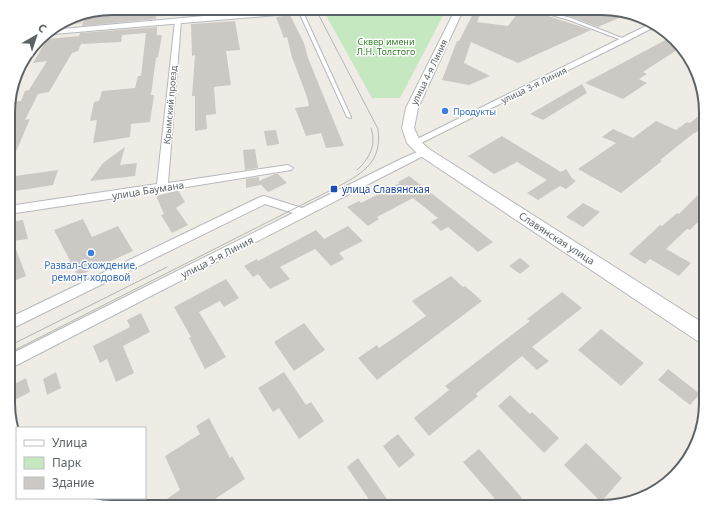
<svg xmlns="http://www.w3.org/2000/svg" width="714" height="515" viewBox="0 0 714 515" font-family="'Noto Sans',sans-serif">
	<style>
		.education { fill: #e1ddd6 }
		.green { fill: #c5e8c0 }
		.building { fill: #ccc9c4 }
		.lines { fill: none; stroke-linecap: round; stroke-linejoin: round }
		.lane-casing { stroke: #b5b8bc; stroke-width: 2 }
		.street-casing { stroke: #b5b8bc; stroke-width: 2 }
		.secondary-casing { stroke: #b6babf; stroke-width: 2 }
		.lane { fill: #fff; fill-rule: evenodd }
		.street { fill: #fff; fill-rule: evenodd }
		.secondary { fill: #fff; fill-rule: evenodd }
		.tram { stroke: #b4b5b6; stroke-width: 1 }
		.shop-dot { fill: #3f7fe0; stroke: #fff; stroke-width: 1.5 }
		.transit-dot { fill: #1a4fb4; stroke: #fff; stroke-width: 1.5 }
		.labels { text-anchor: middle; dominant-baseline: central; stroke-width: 3; stroke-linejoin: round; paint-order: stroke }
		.far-park-label { font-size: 9px; fill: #368130; stroke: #fff }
		.far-street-label { font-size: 9px; fill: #5c6266; stroke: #fff }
		.far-shop-label { font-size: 9px; fill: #366cbe; stroke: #fff; text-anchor: start }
		.transit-label { font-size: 10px; fill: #164399; stroke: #fff; text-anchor: start }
		.street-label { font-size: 10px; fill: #5c6266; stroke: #fff }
		.shop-label { font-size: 10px; fill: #366cbe; stroke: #fff }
		.rim { fill: none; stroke: #5c6266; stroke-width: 2 }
	</style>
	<rect width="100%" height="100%" fill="#efece5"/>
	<path class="education" d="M112 8H248L57 26 78 14Z"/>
	<path class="green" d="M322 8H447L400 98H372Z"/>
	<path class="building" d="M112 8H156V19L82 26 87 12Z
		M544 8H586L593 10 598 8H609L626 15 598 27 572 17 543 9Z
		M520 10 539 13 591 30 518 63 471 42 464 63 490 76 469 85 442 80 457 41H459L474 12 480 15 477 22 508 26Z
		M290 15 304 43 308 58 344 146 326 148 321 133 306 136 295 108 309 106 307 97 292 57 287 37 284 38 276 17Z
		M235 21 240 50 226 51 231 85 214 87 216 114 206 115 207 129 195 131V96H192L195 55 192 56 191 24Z
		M157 27V35H162L158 57 156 58 151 95H154L150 122 131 124 130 137 93 143 97 120 90 121 94 102 99 101 102 91 135 88 138 76H141L146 33 122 35 121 42 81 44 78 51 72 53 49 92 38 94 25 120 30 119 9 168V113L16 101H21L25 91 29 90 47 61 33 63 47 39 79 36 80 33Z
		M671 37 680 48 643 72 647 74 639 79 647 83 623 99 585 83Z
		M582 84 587 93 543 120 530 114Z
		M706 110V125L695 133H694L660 160 662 161 621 193 578 169 616 143 602 137 613 129 633 138 656 121 676 130 687 122 690 123Z
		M276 130 279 144 267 146 264 131Z
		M502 136 561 172 566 169 572 178 576 181 566 189 560 186 538 200 527 193 547 180 517 162 494 174 468 156Z
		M125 147 120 165 137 163 135 176 90 181 103 163Z
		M255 149 258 168 245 170 243 150Z
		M58 170 53 185 9 192 15 176Z
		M275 174H278L287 183 268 192 260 184V185L246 188V179L259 177V181Z
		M409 176 430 192 493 242 478 252 448 227 441 231 431 222 438 218 413 198 377 217 379 219 368 226 347 207 359 201 361 203 400 183 398 182Z
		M706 187V214L690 230 687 229 666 249 691 263 679 276 650 259 645 264 629 254 660 225 662 226 677 213 679 214Z
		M178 190 185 202 176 208 188 225 172 233 161 215 164 214 156 196Z
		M583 203 600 212 583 227 566 217Z
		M83 219 92 237 118 226 133 251 78 276 54 230Z
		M23 220 28 239 13 241 26 276 9 283V222Z
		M348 226 363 241 339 253 344 259 331 266 315 249 280 267 290 279 270 289 258 274 253 277 244 266 257 259 258 261 316 230 324 239Z
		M520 258 530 266 520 274 509 266Z
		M451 276 463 287 465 286 482 301 377 380 358 358 377 345 379 348 426 316 412 301Z
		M226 279 239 298 224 307 220 301 199 312 226 357 205 369 189 338 191 337 174 307Z
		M562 292 582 308 532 347 549 361 537 370 522 356 476 394 478 396 429 436 414 418 449 390 445 386 530 321 527 319Z
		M141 313 150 332 123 346 134 373 116 382 107 359 100 363 93 346 130 327 127 320Z
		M304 323 325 350 294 371 274 342Z
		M601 329 644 363 621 386 578 350Z
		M668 369 700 394 690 405 658 380Z
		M56 372 61 388 47 395 43 379Z
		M284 372 306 405 311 402 324 421 299 439 279 408 273 412 258 388Z
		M26 378 30 392 9 403V387Z
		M510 395 530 414 532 412 559 438 544 453 498 406Z
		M209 418 230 458 232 456 245 479 203 507H155L180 490 165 456 200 434 196 426Z
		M398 434 415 455 399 468 383 446Z
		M586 443 622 478 601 502 564 465Z
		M479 449 522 498 512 507H502L463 462Z
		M358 458 389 502 383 507H374L347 467Z"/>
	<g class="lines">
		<g class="lane-casing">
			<path id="lane" d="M527 8H532L571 18 627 40 624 41 569 20Z
				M300 9 302 10 351 117V118L347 117 298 10Z"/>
		</g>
		<g class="street-casing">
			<path id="street" d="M178 19 181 21 168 183 288 165 293 168 291 170 162 191 9 214V206L157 184 175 21Z
				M650 24 656 26 627 41 417 145 414 146 409 143Z
				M424 149 429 152 427 154 9 369V355L293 213 265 204 9 330V318L260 197 264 196 302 208 401 159Z"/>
		</g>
		<g class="secondary-casing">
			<path id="secondary" d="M292 8H303L304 10 300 13 42 35 51 30Z
				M456 8H464L418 108 414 128 420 141 429 149 706 325V344L699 342 419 155 407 143 402 128 406 108Z"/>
		</g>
		<use href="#lane" class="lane"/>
		<use href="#street" class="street"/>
		<use href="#secondary" class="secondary"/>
		<path class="tram" d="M357 170C369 159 377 145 371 128
			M9 346 167 267
			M9 353 339 186C365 172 382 161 378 129L315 8"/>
	</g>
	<g class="shop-dot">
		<circle cx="445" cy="111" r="4"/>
		<circle cx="91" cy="253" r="4"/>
	</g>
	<rect class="transit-dot" x="330" y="185" width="8" height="8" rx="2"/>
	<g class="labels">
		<g class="far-park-label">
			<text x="386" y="41">Сквер имени<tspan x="386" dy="10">Л.Н. Толстого</tspan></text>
		</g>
		<g class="far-street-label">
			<text transform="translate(429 72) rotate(-64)">улица 4-я Линия</text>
			<text transform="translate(534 85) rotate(-26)">улица 3-я Линия</text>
			<text transform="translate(170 105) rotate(-85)">Крымский проезд</text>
		</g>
		<g class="far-shop-label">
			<text x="453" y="111">Продукты</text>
		</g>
		<g class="transit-label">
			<text x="342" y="189">улица Славянская</text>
		</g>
		<g class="street-label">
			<text transform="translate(148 190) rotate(-9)">улица Баумана</text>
			<text transform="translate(557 238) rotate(33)">Славянская улица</text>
			<text transform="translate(217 257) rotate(-27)">улица 3-я Линия</text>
		</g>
		<g class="shop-label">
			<text x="91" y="265">Развал-Схождение,<tspan x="91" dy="12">ремонт ходовой</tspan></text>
		</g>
	</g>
	<path d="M0 0H714V515H0ZM112 15H602A97 97 0 0 1 699 112V403A97 97 0 0 1 602 500H112A97 97 0 0 1 15 403V112A97 97 0 0 1 112 15Z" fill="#fff" fill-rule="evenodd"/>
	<path class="rim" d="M112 15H602A97 97 0 0 1 699 112V403A97 97 0 0 1 602 500H112A97 97 0 0 1 15 403V112A97 97 0 0 1 112 15Z"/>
	<rect x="16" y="427" width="130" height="72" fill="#ffffff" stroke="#bec0c2"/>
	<rect x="24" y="440" width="20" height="6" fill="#ffffff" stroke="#bec0c2"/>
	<text x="52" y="447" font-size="12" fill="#5c6266">Улица</text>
	<rect x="24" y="457" width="20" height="12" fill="#c5e8c0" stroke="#bec0c2"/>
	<text x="52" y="467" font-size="12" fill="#5c6266">Парк</text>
	<rect x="24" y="477" width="20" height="12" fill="#ccc9c4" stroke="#bec0c2"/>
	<text x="52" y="487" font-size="12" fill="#5c6266">Здание</text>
	<g transform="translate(36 36) rotate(39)" stroke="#ffffff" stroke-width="3" paint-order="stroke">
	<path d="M0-3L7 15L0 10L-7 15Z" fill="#5c6266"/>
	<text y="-6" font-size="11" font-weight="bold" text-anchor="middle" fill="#5c6266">С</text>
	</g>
</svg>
